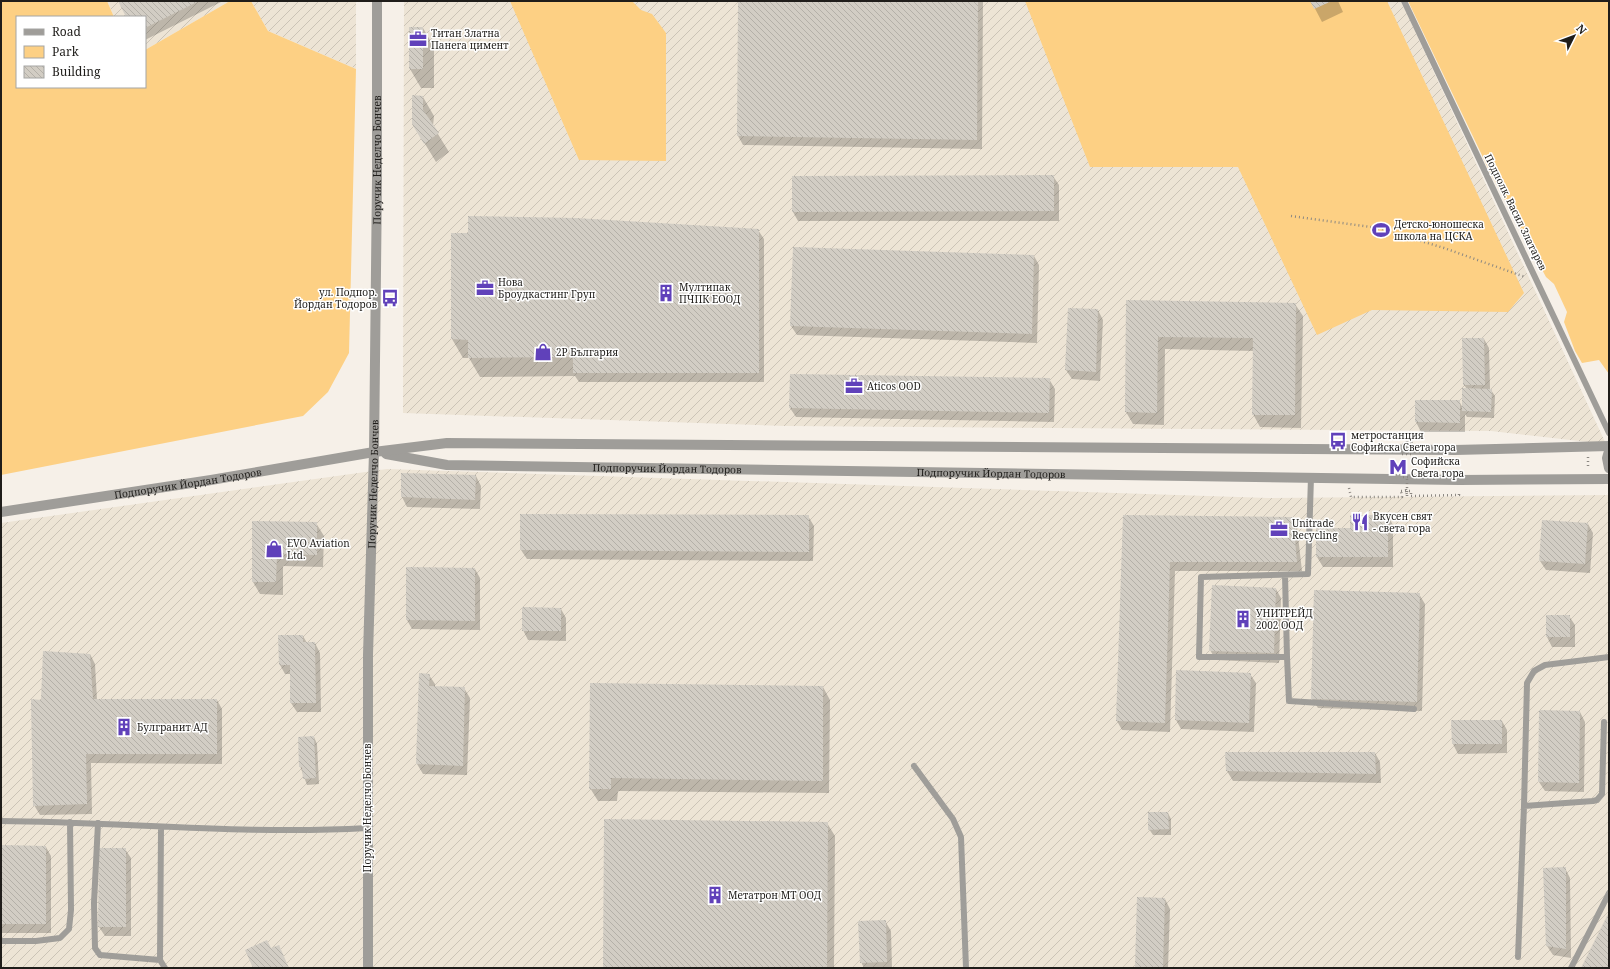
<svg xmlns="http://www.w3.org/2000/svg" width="1610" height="969" viewBox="0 0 1610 969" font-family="'Noto Serif',serif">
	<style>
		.industrial { fill: url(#industrial-furrows) }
		.green { fill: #fdd084 }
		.shadow { fill: #0003 }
		.building { fill: url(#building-back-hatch) }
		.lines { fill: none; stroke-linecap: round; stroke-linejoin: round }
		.path { stroke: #8c8882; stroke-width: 2.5; stroke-dasharray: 1 3; stroke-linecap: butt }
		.service { stroke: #9f9d99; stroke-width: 6 }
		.minor { stroke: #9f9d99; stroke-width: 10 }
		.tertiary { stroke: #9f9d99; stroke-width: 10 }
		.path-bridge { stroke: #8c8882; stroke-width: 2.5; stroke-dasharray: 1 3; stroke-linecap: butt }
		.labels { text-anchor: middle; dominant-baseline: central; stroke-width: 3; stroke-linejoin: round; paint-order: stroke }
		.poi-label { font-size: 10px; fill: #1f1d1a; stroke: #fff; text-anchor: start }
		.street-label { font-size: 10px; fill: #1f1d1a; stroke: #fff }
	</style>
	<defs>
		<pattern id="industrial-furrows" width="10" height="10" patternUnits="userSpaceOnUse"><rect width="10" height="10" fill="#ede4d5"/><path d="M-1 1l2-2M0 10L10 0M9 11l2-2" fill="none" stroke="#cbc3b6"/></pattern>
		<pattern id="building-back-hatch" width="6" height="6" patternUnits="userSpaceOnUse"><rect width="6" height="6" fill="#d2cdc4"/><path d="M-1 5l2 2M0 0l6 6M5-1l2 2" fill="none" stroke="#b4b0a8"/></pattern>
	</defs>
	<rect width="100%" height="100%" fill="#f6f0e8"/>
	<path class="industrial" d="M107 1H230L145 50V17H114Z
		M251 1H356V69L268 31Z
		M404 1H1401L1606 444 1491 431 785 426 403 413Z
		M387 469 1269 498 1609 495V968H1V523Z"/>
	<path class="green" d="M1 1H107L114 17H17V87H145V50L230 1H251L268 31 356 69 349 353 328 392 303 416 1 475Z
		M510 1H632L641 10 652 14 666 33V161L579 160Z
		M1025 1H1387L1524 293 1508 312 1372 310 1317 335 1238 167H1090Z
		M1408 1H1609V374L1599 360 1582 363 1575 351 1564 322 1567 312 1554 284 1546 277 1490 172Z"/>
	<path class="shadow" d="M119 1H223L145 40V17H127Z
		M422 1H447V2Z
		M739 1H983L982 149 743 145 738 136Z
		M1311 1H1338L1343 12 1322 22Z
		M423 28 434 47V88H421L410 69Z
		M423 97 434 116 433 126 449 152 436 162 413 124Z
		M1053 176 1059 185V221H798L793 212Z
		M758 230 764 239V382H579L575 376 480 377 469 358H463L452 339V234Z
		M1034 256 1039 265 1037 343 797 335 791 326Z
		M1127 301 1295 304 1303 316 1301 428 1260 427 1253 414 1254 351 1165 349 1164 425 1133 424 1126 412Z
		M1098 310 1103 320 1100 381 1072 379 1066 370Z
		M1484 339 1489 348 1490 389 1491 390 1495 396 1494 418 1467 417 1465 414V432H1421L1416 422V401H1459L1463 408 1467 389 1464 385Z
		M1049 379 1055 389 1054 422 796 417 790 408Z
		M402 474 476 476 481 486 480 509 407 507 402 497Z
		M808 516 814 526 813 561 527 559 521 550Z
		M1124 516 1292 518 1297 527 1302 571H1175L1170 732 1122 730 1117 721Z
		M1388 516 1393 525V567H1323L1317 557V529H1351Z
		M253 522 316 523 324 536 323 567 283 566V595L260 594 253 582Z
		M1588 524 1593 533 1590 573 1546 570 1540 561Z
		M475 569 480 578V630L412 629 407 620Z
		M1276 589 1281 598 1279 663 1216 660 1210 650Z
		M1419 594 1425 604 1422 711 1318 708 1312 699Z
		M561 609 566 618V641L528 640 523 630Z
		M1547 616H1569L1575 625V647H1552L1547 637Z
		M303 636 307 643H315L320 653 321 712H297L291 703V674H285L280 665Z
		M90 654 95 664 97 700H217L222 709V764L91 763 92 814 40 815 34 805 42 701Z
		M420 674 429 675 435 684V687L464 688 470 698 467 775 423 774 417 764Z
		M1250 674 1256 683 1254 732 1181 729 1176 720Z
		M591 684 823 687 830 700 829 793 618 791 617 801H598L590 788Z
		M1580 712 1585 722 1584 792 1545 791 1539 782Z
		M1452 721H1502L1507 730V753L1458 754 1453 744Z
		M314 737 317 744 319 784 307 785 300 766Z
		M1375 753 1380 762 1381 783 1233 781 1227 771Z
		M1168 813 1171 819V835H1153L1149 829Z
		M827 823 835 836 834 968H604Z
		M1 846 46 847 51 856V933H1Z
		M125 849 131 858V936H105L99 927Z
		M1565 868 1570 878 1571 958 1553 955 1547 946Z
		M1165 899 1170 909 1168 968H1136Z
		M885 921 891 931 892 968H864L861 962Z"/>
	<path class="building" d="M118 1H199L145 28V17H126Z
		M738 1H978L977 140 737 136Z
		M1310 1H1332L1314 9Z
		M409 27H423V69H409Z
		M412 95 423 96V110L439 133 424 144 412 124Z
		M1054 175V211L792 212V176Z
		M468 216 576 218 759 229V373H573V357L468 358V340L451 339V233H468Z
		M793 247 1034 255 1032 334 790 326Z
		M1126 300 1296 303 1295 415H1252L1253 338 1158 337 1157 413 1125 412Z
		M1068 308 1098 309 1096 372 1065 370Z
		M1462 338H1484L1485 385H1463Z
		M790 374 1050 378 1049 413 789 408Z
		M1462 388 1492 389 1491 412 1462 411Z
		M1415 400H1460V423L1415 422Z
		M401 473 476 475 475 500 401 497Z
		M520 514 809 515V552L520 550Z
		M1123 515 1293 517 1297 562H1170L1165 723 1116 721Z
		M1350 515H1388V557H1316V528H1350Z
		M1542 520 1588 523 1585 564 1539 561Z
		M252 521 317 522V555L277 554 276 582H252Z
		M406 567 475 568V621L406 620Z
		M1212 585 1276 588 1274 653 1209 651Z
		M1314 590 1420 593 1417 702 1311 699Z
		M522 607 561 608V631H522Z
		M1546 615H1570V637H1546Z
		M278 635H303V642H315L316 703H290V665H279Z
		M43 651 90 654 93 699H217V754H86L87 804 33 806 31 699 41 700Z
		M1176 670 1251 673 1249 723 1175 720Z
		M419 673 430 674 429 686 465 687 463 766 416 764Z
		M590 683 823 686V781L611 778V789H589Z
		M1539 710 1580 711 1579 783 1538 782Z
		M1451 720H1502V744H1452Z
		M314 736 316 778 303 779 302 767H299L298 737Z
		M1225 752H1375L1376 774 1226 771Z
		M1148 812H1168L1169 829 1148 830Z
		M604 819 828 822 827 968H603Z
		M1 845 46 846V924H1Z
		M99 848H126V927H98Z
		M1566 867V949L1546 946 1543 868Z
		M1137 897 1165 898 1163 968H1135Z
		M1609 912V968H1581Z
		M886 920 887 962 860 963 858 921Z
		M267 940 271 948 279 945 289 968H253L245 950Z"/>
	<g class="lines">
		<path class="path" d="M1291 216 1378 228 1444 248 1525 277
			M1588 457V468
			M1349 488 1351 497H1402L1401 491
			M1406 489 1407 496
			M1411 496 1459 495V491"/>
		<path class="service" d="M1404 1 1609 433
			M1285 575 1287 657H1199L1201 577 1308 574 1311 477
			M1287 657 1289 701 1414 709
			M914 766 953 819 961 837 966 968
			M1524 806 1593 801 1597 800 1602 794 1604 722
			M1 821C123 822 245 835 367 828
			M98 823 94 903 95 948 100 955 160 960
			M161 828 160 960 165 968
			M1 941H36L60 938 69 929 71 910 70 822
			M1518 957 1524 806 1527 683 1534 671 1545 665 1609 657
			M1571 968 1609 893"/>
		<g class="minor">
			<path d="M1609 451 1607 458 1609 468"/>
			<path id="s1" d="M386 454 447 465 1459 480 1609 479"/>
			<path id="s2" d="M1 512 211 480 374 452 447 443 1455 450 1609 446"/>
		</g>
		<path class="tertiary" id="s3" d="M368 968V655L374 452 377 179V1"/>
		<path class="path-bridge" d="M1402 445H1412L1411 440
			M1402 454H1411
			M1407 454V439
			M1403 477H1411
			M1401 491H1411V496
			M1407 496V477"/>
	</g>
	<defs>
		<g id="office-bare" transform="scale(1.38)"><path d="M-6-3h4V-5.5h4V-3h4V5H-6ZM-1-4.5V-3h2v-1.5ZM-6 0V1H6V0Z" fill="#6041ba" stroke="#fff" stroke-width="2.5" paint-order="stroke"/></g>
		<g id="stadium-bare" transform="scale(1.38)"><path d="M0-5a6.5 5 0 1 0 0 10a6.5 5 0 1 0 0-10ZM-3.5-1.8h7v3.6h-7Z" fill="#6041ba" stroke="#fff" stroke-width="2.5" paint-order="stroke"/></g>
		<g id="building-bare" transform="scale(1.38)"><path d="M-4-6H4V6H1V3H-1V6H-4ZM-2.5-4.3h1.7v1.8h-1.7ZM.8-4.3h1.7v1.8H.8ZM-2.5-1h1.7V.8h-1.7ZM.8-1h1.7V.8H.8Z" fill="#6041ba" stroke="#fff" stroke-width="2.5" paint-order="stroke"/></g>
		<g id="bus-bare" transform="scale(1.38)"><path d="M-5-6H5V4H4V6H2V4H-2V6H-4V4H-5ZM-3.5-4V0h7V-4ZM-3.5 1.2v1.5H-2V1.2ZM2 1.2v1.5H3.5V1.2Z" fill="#6041ba" stroke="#fff" stroke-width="2.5" paint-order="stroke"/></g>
		<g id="shop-bare" transform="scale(1.38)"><path d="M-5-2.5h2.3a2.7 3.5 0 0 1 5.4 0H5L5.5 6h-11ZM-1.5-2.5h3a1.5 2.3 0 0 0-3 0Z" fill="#6041ba" stroke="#fff" stroke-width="2.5" paint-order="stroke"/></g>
		<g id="metro-bare" transform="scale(1.38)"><path d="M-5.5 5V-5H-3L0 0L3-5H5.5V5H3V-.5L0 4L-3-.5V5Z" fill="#6041ba" stroke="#fff" stroke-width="2.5" paint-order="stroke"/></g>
		<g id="restaurant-bare" transform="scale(1.38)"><path d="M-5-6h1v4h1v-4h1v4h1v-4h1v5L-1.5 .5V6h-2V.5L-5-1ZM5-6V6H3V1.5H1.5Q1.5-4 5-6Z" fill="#6041ba" stroke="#fff" stroke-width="2.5" paint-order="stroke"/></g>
	</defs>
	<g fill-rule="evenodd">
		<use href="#office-bare" x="418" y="39"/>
		<use href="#stadium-bare" x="1381" y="230"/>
		<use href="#office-bare" x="485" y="288"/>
		<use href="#building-bare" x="666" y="293"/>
		<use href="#bus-bare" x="390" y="298"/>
		<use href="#shop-bare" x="543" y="352"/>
		<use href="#office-bare" x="854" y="386"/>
		<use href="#bus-bare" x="1338" y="441"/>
		<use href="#metro-bare" x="1398" y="467"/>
		<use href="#restaurant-bare" x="1360" y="522"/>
		<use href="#office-bare" x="1279" y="529"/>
		<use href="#shop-bare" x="274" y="549"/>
		<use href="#building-bare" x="1243" y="619"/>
		<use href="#building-bare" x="124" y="727"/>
		<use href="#building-bare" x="715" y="895"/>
	</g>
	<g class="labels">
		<g class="poi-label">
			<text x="431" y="33">Титан Златна<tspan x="431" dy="12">Панега цимент</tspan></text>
			<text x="1394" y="224">Детско-юношеска<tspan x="1394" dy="12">школа на ЦСКА</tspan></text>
			<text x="498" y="282">Нова<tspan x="498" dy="12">Броудкастинг Груп</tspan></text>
			<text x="679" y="287">Мултипак<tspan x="679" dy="12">ПЧПК ЕООД</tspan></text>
			<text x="377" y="292" text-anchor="end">ул. Подпор.<tspan x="377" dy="12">Йордан Тодоров</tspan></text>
			<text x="556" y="352">2Р България</text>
			<text x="867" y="386">Aticos OOD</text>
			<text x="1351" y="435">метростанция<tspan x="1351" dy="12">Софийска Света гора</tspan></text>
			<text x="1411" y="461">Софийска<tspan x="1411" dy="12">Света гора</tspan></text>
			<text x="1373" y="516">Вкусен свят<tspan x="1373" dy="12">- света гора</tspan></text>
			<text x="1292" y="523">Unitrade<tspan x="1292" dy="12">Recycling</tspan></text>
			<text x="287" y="543">EVO Aviation<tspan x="287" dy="12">Ltd.</tspan></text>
			<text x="1256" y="613">УНИТРЕЙД<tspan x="1256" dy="12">2002 ООД</tspan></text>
			<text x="137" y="727">Булгранит АД</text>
			<text x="728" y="895">Метатрон МТ ООД</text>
		</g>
		<g class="street-label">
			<text stroke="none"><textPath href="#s3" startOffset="808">Поручик Неделчо Бончев</textPath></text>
			<text transform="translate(1516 212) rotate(64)">Подполк. Васил Златарев</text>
			<text stroke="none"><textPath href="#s1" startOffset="282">Подпоручик Йордан Тодоров</textPath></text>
			<text stroke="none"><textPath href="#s1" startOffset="606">Подпоручик Йордан Тодоров</textPath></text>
			<text stroke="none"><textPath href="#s2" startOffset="189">Подпоручик Йордан Тодоров</textPath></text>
			<text stroke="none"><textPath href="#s3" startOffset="484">Поручик Неделчо Бончев</textPath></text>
			<text transform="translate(367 808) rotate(-90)">Поручик Неделчо Бончев</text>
		</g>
	</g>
	<rect width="1610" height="969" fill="none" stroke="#1f1d1a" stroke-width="4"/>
	<rect x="16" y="16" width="130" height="72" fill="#ffffff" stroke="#a5a5a3"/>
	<rect x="24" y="29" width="20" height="6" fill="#9f9d99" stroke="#a5a5a3"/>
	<text x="52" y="36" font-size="12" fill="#1f1d1a">Road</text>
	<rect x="24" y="46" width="20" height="12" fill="#fdd084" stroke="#a5a5a3"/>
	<text x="52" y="56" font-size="12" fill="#1f1d1a">Park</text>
	<rect x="24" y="66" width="20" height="12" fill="url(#building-back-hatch)" stroke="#a5a5a3"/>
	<text x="52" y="76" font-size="12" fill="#1f1d1a">Building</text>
	<g transform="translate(1574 36) rotate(48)" stroke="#ffffff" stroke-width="3" paint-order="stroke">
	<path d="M0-3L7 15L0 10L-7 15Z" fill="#1f1d1a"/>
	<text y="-6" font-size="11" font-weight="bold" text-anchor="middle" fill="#1f1d1a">N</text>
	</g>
</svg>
